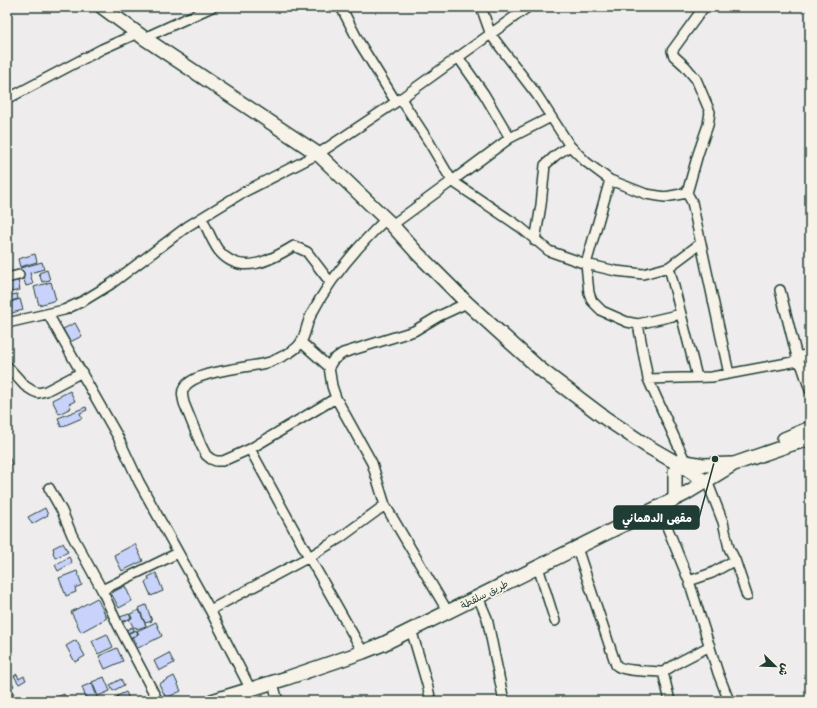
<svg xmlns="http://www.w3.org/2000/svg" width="817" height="708" viewBox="0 0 817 708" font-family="Mali,'Playpen Sans Arabic',sans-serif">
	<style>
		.building { fill: #c9d2fa; stroke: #1f3d34 }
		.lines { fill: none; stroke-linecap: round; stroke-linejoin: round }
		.street-casing { stroke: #1f3d34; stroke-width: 12 }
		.secondary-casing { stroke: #1f3d34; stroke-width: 16 }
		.street { stroke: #f7f3e8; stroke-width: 9 }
		.secondary { stroke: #f7f3e8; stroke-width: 13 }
		.labels { text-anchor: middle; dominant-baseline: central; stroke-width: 3.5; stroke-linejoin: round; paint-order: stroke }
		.street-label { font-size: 10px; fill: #1f3d34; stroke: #f7f3e8 }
		.leader { fill: none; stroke: #1f3d34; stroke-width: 1.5 }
		.callout-dot { fill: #1f3d34; stroke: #f7f3e8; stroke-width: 1.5 }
		.callout { fill: #1f3d34; stroke: #1f3d34; stroke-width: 1.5 }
		.callout-label { font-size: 11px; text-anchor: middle; font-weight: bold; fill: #fff }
	</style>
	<rect width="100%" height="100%" fill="#eeecec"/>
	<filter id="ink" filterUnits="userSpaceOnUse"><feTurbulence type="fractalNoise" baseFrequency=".025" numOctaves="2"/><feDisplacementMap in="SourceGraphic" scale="8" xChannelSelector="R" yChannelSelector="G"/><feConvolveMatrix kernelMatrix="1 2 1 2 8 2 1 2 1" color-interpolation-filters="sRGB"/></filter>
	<g filter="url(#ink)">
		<path class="building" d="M35 254 37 262 20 267 18 259Z
			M42 262 44 269 30 273 33 284 26 286 20 268Z
			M47 270 50 280 42 282 39 273Z
			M18 280 20 290 11 292 8 282Z
			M51 282 56 300 39 305 34 287Z
			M17 294 18 299 7 302V296Z
			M20 299 23 310 8 314 7 303Z
			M75 323 82 336 70 342 63 329Z
			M70 391 75 401 69 404 71 408 59 414 52 400Z
			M86 407 87 410 80 413 82 418 61 427 58 418Z
			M7 452 12 464 7 466Z
			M45 508 48 515 32 524 28 517Z
			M63 543 68 552 55 558 53 552 54 551 53 548Z
			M135 544 143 561 122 571 114 555Z
			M69 557 72 563 58 571 55 565Z
			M77 571 82 585 75 588 76 592 66 596 59 578Z
			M156 573 163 591 151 596 145 582 149 580 148 577Z
			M125 586 132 601 119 608 111 593Z
			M97 598 107 618 81 632 71 612Z
			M146 605 152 621 145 623 139 608Z
			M139 610 146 626 137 629 136 627 134 628 129 619 132 618 130 614Z
			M129 614 131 618 122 622 120 617Z
			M156 622 162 636 138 648 132 637 139 634 137 631Z
			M132 627 134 630 124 635 123 632Z
			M136 630 138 634 126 640 125 635Z
			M107 634 113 647 98 654 92 641Z
			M76 640 85 656 75 662 66 646Z
			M117 648 123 661 105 669 99 656Z
			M169 653 174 663 159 671 154 661Z
			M17 674 19 679 24 676 26 680 19 684 14 676Z
			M9 676 14 686 7 689V677Z
			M174 676 181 691 166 698 159 684Z
			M104 677 110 691 98 696 92 682Z
			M121 679 124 685 113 691 110 685Z
			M92 683 98 700 96 701H87L82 687Z
			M11 689 15 696 10 698 7 691Z
			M126 692 130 701H119L117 696Z
			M64 694 66 701H58L57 697Z"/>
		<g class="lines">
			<g class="street-casing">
				<path id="street" d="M341 7 359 42 396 102
					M481 7 491 35 537 95 570 146 586 162 610 180 646 194 665 197 687 193 692 202 729 374
					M144 38 212 7
					M458 57 484 94 510 138
					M7 99 102 49 138 33
					M401 99 429 142 452 181 510 138 551 117
					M610 180 586 264 589 293 592 301 602 311 627 322 638 324 681 314
					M687 193 698 154 708 125 710 112 696 79 685 66 674 56 672 51 704 7
					M202 218C207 228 212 242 219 251 241 277 271 260 294 246L307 252 330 282
					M392 225 452 181 520 227 549 251 586 264 616 271 643 274 669 267 701 243
					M535 241 541 205 545 165 556 155 570 146
					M669 267 697 377
					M7 278 19 275
					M780 290 798 361
					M48 314 118 437 139 482 210 610 251 690
					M7 323 64 310 83 301 111 284 188 226 242 193 318 154 396 102 528 7
					M638 324 648 379 686 463
					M302 343 329 367
					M797 357 810 354
					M7 366 25 386 33 391 38 393 46 391 82 372
					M648 379 712 377 798 361 802 366 810 390
					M336 398 250 449 309 557 363 652
					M250 449 223 461H216L211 459 206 455 201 445 184 403C183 398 181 392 184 388 194 370 251 368 270 362 276 360 281 357 287 354 307 344 303 332 311 315 330 278 356 248 386 219
					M49 488 62 511 72 535 102 590
					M659 507 689 581 718 673 729 701
					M577 548 616 665C623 672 652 671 663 672
					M735 560 747 596
					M538 567 555 621
					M689 581 712 573 735 560 729 548 723 522 707 481
					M478 597 487 618 504 701
					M210 610 309 557 340 538 385 505
					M448 612 385 505 372 463 336 398 332 386 329 367 333 360 343 353 414 331 439 316 467 303
					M411 629 427 684 431 701
					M273 683 278 701
					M158 701 118 625 102 590 178 553
					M670 701 663 672 679 662 710 646"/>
			</g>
			<g class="secondary-casing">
				<path id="secondary" d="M102 7 144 38 318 154 392 225 418 254 467 303 540 369 605 418 647 446 687 469 706 482
					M784 439 810 428
					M680 461 703 465 732 464
					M675 499V471
					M212 701 287 678 363 652 383 644 685 494 734 464 792 444 810 439"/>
			</g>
			<use href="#street" class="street"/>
			<use href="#secondary" class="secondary"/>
		</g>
	</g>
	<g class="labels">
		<g class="street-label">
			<text transform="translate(484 594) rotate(-27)">طريق سلقطة</text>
		</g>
	</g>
	<path class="leader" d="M715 459L699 518"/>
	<circle class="callout-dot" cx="715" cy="459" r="4"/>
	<rect class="callout" x="614" y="506" width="85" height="23" rx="4"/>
	<g class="callout-label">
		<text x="657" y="522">مقهى الدهماني</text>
	</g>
	<rect width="817" height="708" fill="none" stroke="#f7f3e8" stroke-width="24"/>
	<rect x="12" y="12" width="793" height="684" fill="none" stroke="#1f3d34" stroke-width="1.5" filter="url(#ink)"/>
	<g transform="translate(775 666) rotate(113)" stroke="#f7f3e8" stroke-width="3" paint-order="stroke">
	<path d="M0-3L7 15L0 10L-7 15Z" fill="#1f3d34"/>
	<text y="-6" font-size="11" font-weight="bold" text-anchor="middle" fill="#1f3d34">ش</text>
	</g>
</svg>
